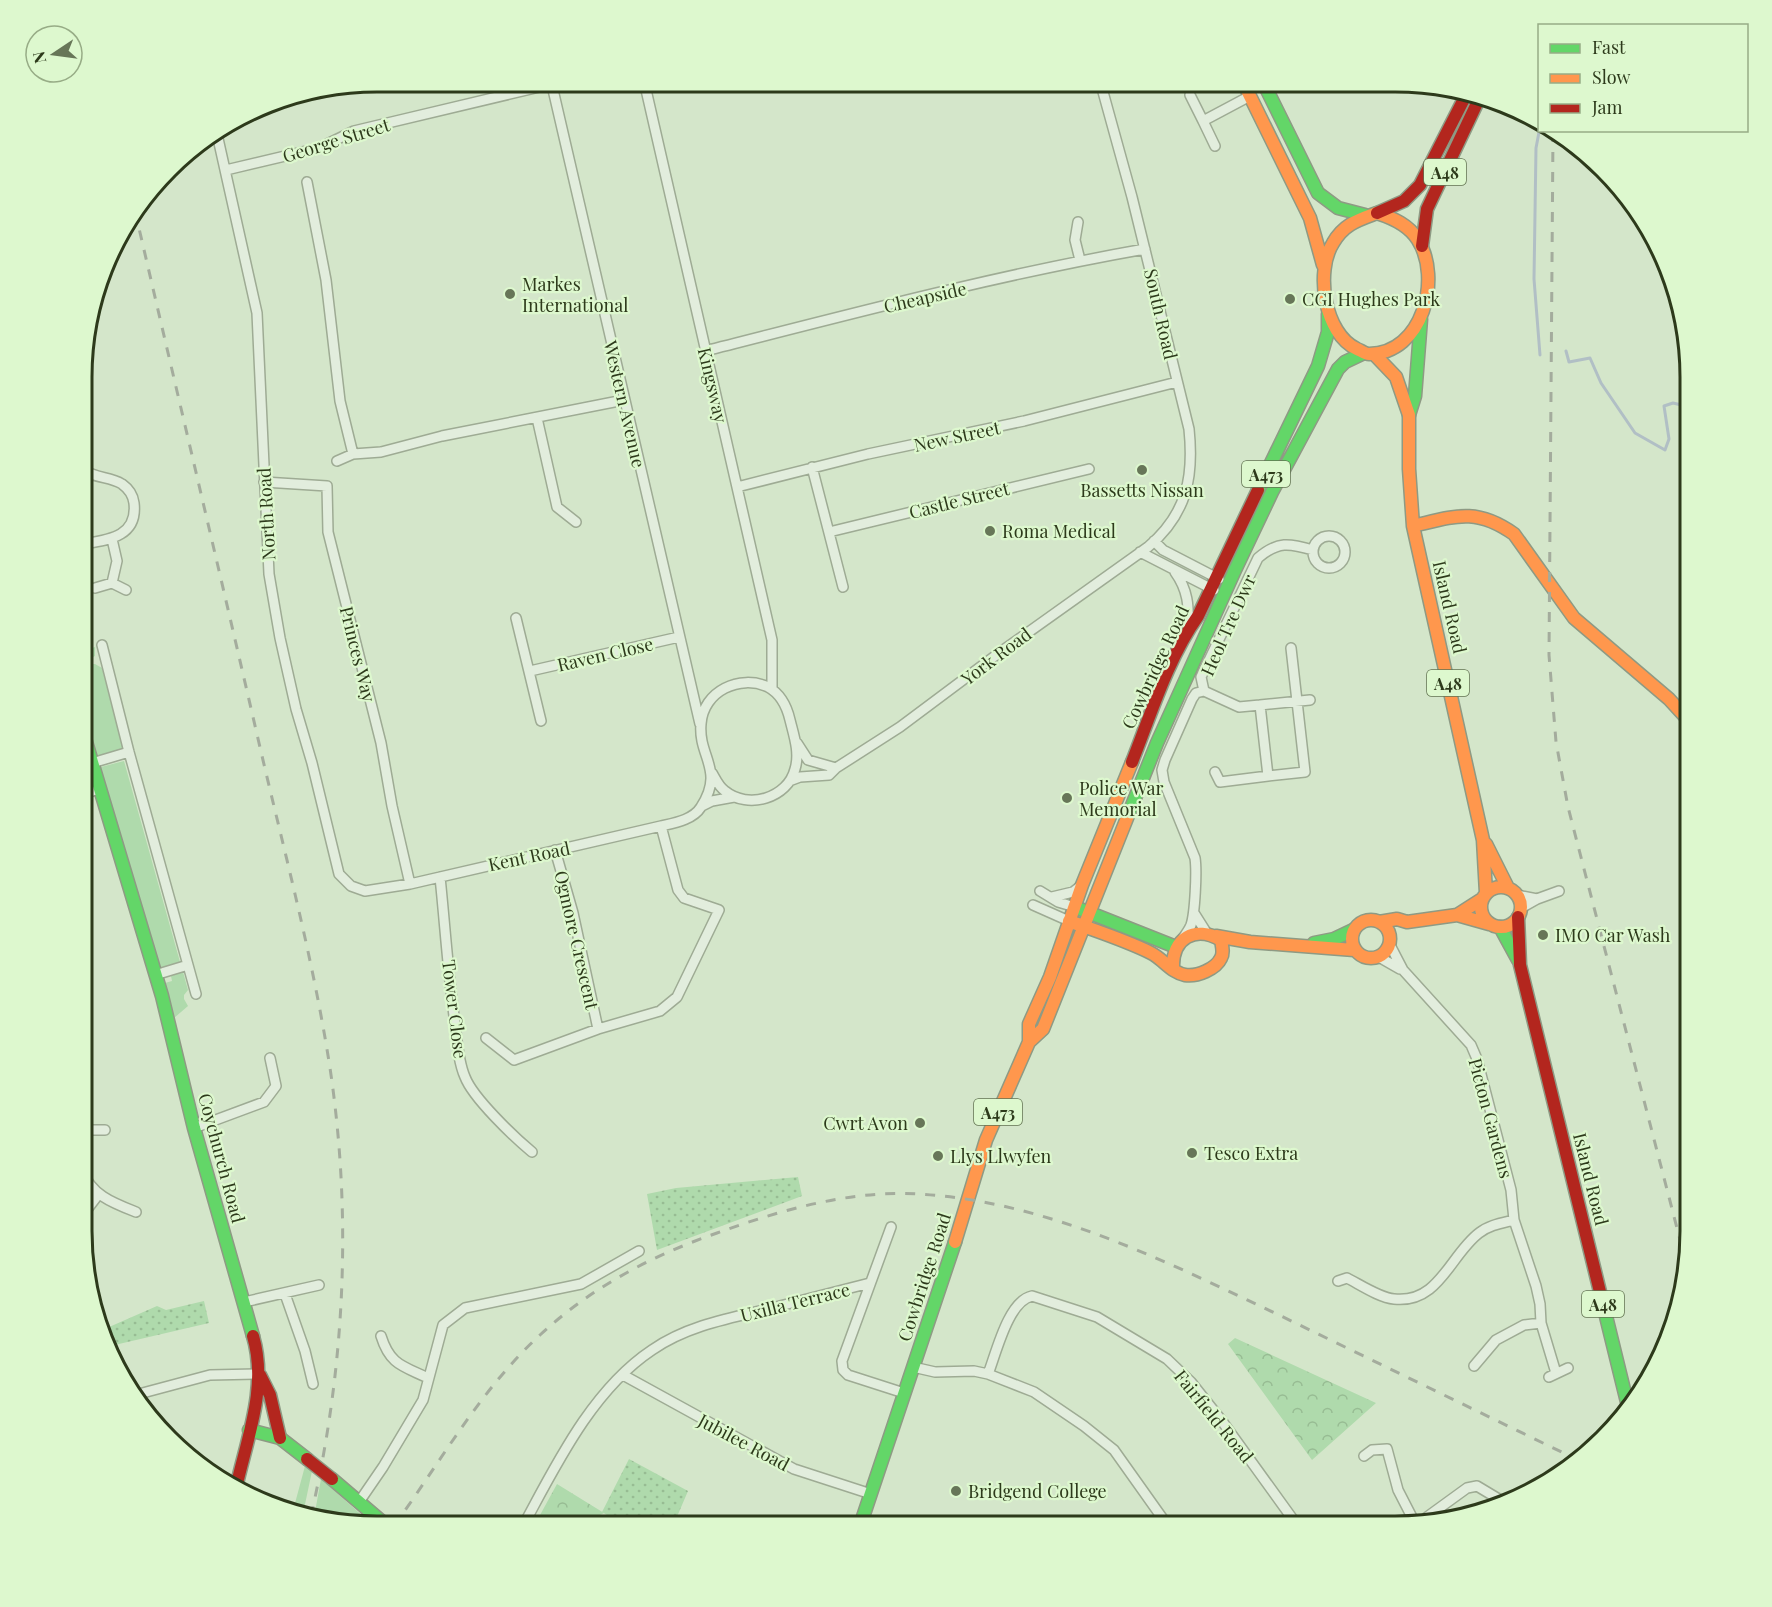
<svg xmlns="http://www.w3.org/2000/svg" width="1772" height="1607" viewBox="0 0 1772 1607" font-family="'Playfair Display',serif">
	<style>
		.grass { fill: #afdaac }
		.park { fill: url(#park-crowns) }
		.garden { fill: url(#garden-dots) }
		.lines { fill: none; stroke-linecap: round; stroke-linejoin: round }
		.stream { stroke: #b1bfc5; stroke-width: 3 }
		.street-casing { stroke: #9eab94; stroke-width: 12 }
		.fast-casing { stroke: #8e9a84; stroke-width: 15 }
		.slow-casing { stroke: #8e9a84; stroke-width: 15 }
		.jam-casing { stroke: #8e9a84; stroke-width: 15 }
		.street { stroke: #e2eddd; stroke-width: 9 }
		.fast { stroke: #63d668; stroke-width: 12 }
		.slow { stroke: #ff974d; stroke-width: 12 }
		.jam { stroke: #b3261e; stroke-width: 12 }
		.rail { stroke: #a4ac9d; stroke-width: 3; stroke-dasharray: 10 10; stroke-linecap: butt }
		.jam-bridge-casing { stroke: #8e9a84; stroke-width: 15; stroke-linecap: butt }
		.jam-bridge { stroke: #b3261e; stroke-width: 12 }
		.poi-dot { fill: #677658; stroke: #ddf8ce; stroke-width: 2 }
		.labels { text-anchor: middle; dominant-baseline: central; stroke-width: 4.5; stroke-linejoin: round; paint-order: stroke }
		.shield { fill: #ddf8ce; stroke: #627351; stroke-width: 1.5 }
		.shield-label { font-size: 16px; font-weight: bold; fill: #2d3a1b }
		.street-label { font-size: 18px; fill: #2d3a1b; stroke: #ddf8ce }
		.poi-label { font-size: 18px; fill: #2d3a1b; stroke: #ddf8ce; text-anchor: start }
		.rim { fill: none; stroke: #2d3a1b; stroke-width: 3 }
	</style>
	<defs>
		<pattern id="park-crowns" width="20" height="18" patternUnits="userSpaceOnUse" patternTransform="scale(1.5)"><rect width="20" height="18" fill="#afdaac"/><path d="M2 6a3 3 0 1 1 6 0M12 15a3 3 0 1 1 6 0" fill="none" stroke="#97bc93"/></pattern>
		<pattern id="garden-dots" width="8" height="8" patternUnits="userSpaceOnUse" patternTransform="scale(1.5)"><rect width="8" height="8" fill="#afdaac"/><path d="M2 2h.1M6 6h.1" fill="none" stroke="#97bc93" stroke-width="1.8" stroke-linecap="round"/></pattern>
	</defs>
	<rect width="100%" height="100%" fill="#d4e6ca"/>
	<path class="grass" d="M95 647V656L89 659 91 664H95L102 668 123 749 93 759 83 723V651Z
		M124 761 180 962 158 969 97 768Z
		M183 972 188 990 184 995V999L188 1006 174 1018 165 983 172 981 171 976Z
		M305 1466 312 1471 304 1509 294 1507Z
		M321 1479 373 1525 315 1512Z"/>
	<path class="park" d="M1235 1338 1376 1403 1312 1460 1228 1344Z
		M557 1484 604 1513 578 1526H534Z"/>
	<path class="garden" d="M798 1177 802 1196 657 1250 647 1194 676 1188Z
		M204 1301 209 1323 106 1347 100 1331 157 1306 166 1310Z
		M629 1459 688 1491 673 1526H625L602 1512Z"/>
	<g class="lines">
		<path class="stream" d="M1540 127 1536 148 1534 279 1540 355
			M1566 351 1569 362 1590 358 1601 383 1635 433 1665 450 1669 439 1664 406 1673 403 1690 407"/>
		<g class="street-casing">
			<path id="street" d="M551 81 700 724
				M644 81 772 640V689
				M1190 95 1203 121 1250 96
				M1203 121 1215 146
				M217 134 257 313 269 574 280 638 296 709 312 763 339 874 351 886 365 891 410 884 661 826C674 823 693 820 701 807 725 770 698 757 701 724 703 691 740 674 768 687 781 694 787 707 790 720 794 736 800 753 795 769 788 798 748 810 725 791 719 787 716 780 712 773
				M226 170 319 148 354 131 552 84
				M307 182 326 280 340 401 353 454 381 452 442 436 624 400
				M1078 222 1075 240 1080 260
				M705 351C851 314 997 275 1145 249
				M537 418 557 507 576 522
				M337 461 353 454
				M812 467 843 587
				M264 482 327 486 328 532 381 743 392 806 410 884
				M737 487 868 454 1024 421 1177 382
				M829 532 1089 469
				M1313 552a16 16 0 1 1 32 0a16 16 0 1 1-32 0Z
				M112 539 117 561 112 583
				M1154 541 1163 550 1219 579
				M83 544C108 540 138 537 134 503 133 495 129 489 122 484 109 476 95 479 83 469
				M1140 552 1214 590
				M1175 572C1188 590 1189 606 1188 627
				M95 588 112 583 126 590
				M516 618 541 721
				M102 645 129 752 188 965 155 975
				M530 671 679 637
				M1204 691 1239 707 1260 705 1268 776 1305 772 1291 648
				M1260 705 1310 700
				M797 743 808 760 836 768
				M92 763 129 752
				M1215 772 1220 782 1268 776
				M792 780 800 777 829 775 836 768 900 727 995 656 1148 547C1187 514 1194 477 1189 429L1132 197 1100 81
				M83 794 99 789
				M702 806 712 801 734 797
				M555 850 573 913 598 1029 660 1011 677 997 719 910 684 898 678 890 661 826
				M440 877C445 925 448 974 455 1023 457 1040 458 1061 465 1077 473 1098 514 1137 532 1152
				M1040 891 1058 902 1075 907
				M1517 895 1537 899
				M1052 897 1073 892 1082 885
				M1033 905 1069 921
				M1521 908 1537 899 1559 891
				M1194 913 1206 932
				M1183 938C1186 934 1189 930 1191 925 1195 913 1197 871 1195 858L1164 782 1162 770 1165 760 1192 699 1196 693 1204 691 1201 677 1258 558C1278 541 1289 543 1313 550
				M1390 945 1403 970 1471 1045 1477 1059 1511 1190 1514 1220 1536 1286 1540 1304 1541 1323 1556 1373
				M1379 957 1400 969
				M188 965 196 994
				M486 1038 514 1060 598 1029
				M194 1128 264 1102 276 1086 270 1058
				M82 1130H105
				M82 1170C91 1195 113 1203 136 1212
				M82 1216 98 1195
				M891 1227 842 1361 843 1370 848 1375 904 1393
				M1338 1281 1347 1278C1359 1284 1380 1298 1394 1299 1439 1304 1450 1255 1479 1233 1489 1225 1502 1223 1514 1220
				M285 1294 305 1351 313 1384
				M244 1302 319 1285
				M381 1336C390 1365 403 1366 428 1378
				M1474 1366 1496 1340 1524 1325 1541 1323
				M913 1367 935 1372 974 1371 988 1374 1034 1392 1084 1426 1114 1450 1168 1526
				M988 1374C996 1354 1008 1301 1032 1296L1097 1317 1167 1359 1191 1382 1222 1421 1297 1525
				M623 1375 794 1469 871 1494
				M1549 1377 1568 1368
				M135 1395 210 1375 260 1374
				M1364 1456 1372 1450 1387 1449 1398 1490 1416 1525
				M359 1502 383 1467 423 1400 443 1325 465 1308 581 1284 639 1251
				M1416 1525 1467 1488 1477 1486 1507 1504
				M523 1526C556 1465 592 1390 652 1350 685 1327 725 1319 764 1310 799 1301 835 1292 870 1283"/>
		</g>
		<g class="fast-casing">
			<path id="fast" d="M1263 82 1318 193 1338 208 1365 215
				M1409 415 1415 396 1421 319
				M1258 490 1318 366 1328 332V314
				M83 732 162 996 194 1128 253 1336
				M1129 813 1157 743 1235 570 1272 492 1338 369 1345 362 1364 353
				M1075 907 1176 947
				M1500 927 1518 960
				M1314 943 1334 939 1353 930
				M1602 1300 1627 1402
				M249 1430 280 1438 307 1459
				M332 1479 387 1526
				M860 1526 955 1242"/>
		</g>
		<g class="slow-casing">
			<path id="slow" d="M1243 82 1310 218 1323 265
				M1377 213C1393 218 1409 225 1418 240 1442 278 1423 354 1369 354 1365 354 1360 350 1357 349 1324 334 1315 271 1333 243 1344 224 1358 220 1377 213Z
				M1374 354 1396 377 1409 415V469L1413 526 1483 840 1486 893
				M1413 526C1455 516 1476 507 1514 534L1574 618 1669 699 1691 723
				M1486 844 1508 888
				M1481 907a20 20 0 1 1 40 0a20 20 0 1 1-40 0Z
				M1457 915 1482 899
				M1352 939a19 19 0 1 1 38 0a19 19 0 1 1-38 0Z
				M1069 921C1096 931 1125 940 1151 953 1163 959 1172 973 1185 975 1197 977 1216 969 1221 958 1224 953 1222 946 1221 940 1195 925 1172 938 1173 968
				M1379 922 1397 919 1407 922 1457 915 1489 924
				M1216 936 1250 942 1354 950
				M1029 1042 1043 1029 1129 813
				M955 1242 986 1140 1029 1042V1024L1050 977 1082 885 1132 762"/>
		</g>
		<g class="jam-casing">
			<path id="jam" d="M1377 213 1404 201 1420 185 1466 95
				M1422 246 1427 209 1479 99
				M1132 762C1151 714 1168 658 1198 616L1258 490
				M1518 917 1520 965 1602 1300
				M260 1375 270 1395 280 1438
				M236 1488C247 1438 268 1387 253 1336"/>
		</g>
		<use href="#street" class="street"/>
		<use href="#fast" class="fast"/>
		<use href="#slow" class="slow"/>
		<use href="#jam" class="jam"/>
		<path class="rail" d="M1553 132 1549 655 1556 742 1568 807 1685 1259
			M135 211C176 388 218 565 259 743 284 851 313 958 330 1068 352 1215 345 1366 312 1511
			M394 1526C441 1461 481 1389 540 1335 592 1287 651 1256 717 1233 781 1210 850 1190 918 1194 1047 1201 1167 1262 1281 1316 1380 1364 1479 1412 1578 1460"/>
		<g class="jam-bridge-casing">
			<path id="jam-bridge" d="M307 1459 332 1479"/>
		</g>
		<use href="#jam-bridge" class="jam-bridge"/>
	</g>
	<g class="poi-dot">
		<circle cx="510" cy="294" r="6"/>
		<circle cx="1290" cy="299" r="6"/>
		<circle cx="1142" cy="470" r="6"/>
		<circle cx="990" cy="531" r="6"/>
		<circle cx="1067" cy="798" r="6"/>
		<circle cx="1543" cy="935" r="6"/>
		<circle cx="920" cy="1123" r="6"/>
		<circle cx="1192" cy="1153" r="6"/>
		<circle cx="938" cy="1156" r="6"/>
		<circle cx="956" cy="1491" r="6"/>
	</g>
	<g class="labels">
		<g class="shield">
			<rect x="1424" y="159" width="42" height="26" rx="4.5"/>
			<rect x="1242" y="461" width="48" height="26" rx="4.5"/>
			<rect x="1427" y="670" width="42" height="26" rx="4.5"/>
			<rect x="974" y="1099" width="48" height="26" rx="4.5"/>
			<rect x="1582" y="1291" width="42" height="26" rx="4.5"/>
		</g>
		<g class="shield-label">
			<text x="1445" y="172">A48</text>
			<text x="1266" y="474">A473</text>
			<text x="1448" y="683">A48</text>
			<text x="998" y="1112">A473</text>
			<text x="1603" y="1304">A48</text>
		</g>
		<g class="street-label">
			<text transform="translate(336 140) rotate(-17)">George Street</text>
			<text transform="translate(925 297) rotate(-13)">Cheapside</text>
			<text transform="translate(1161 314) rotate(77)">South Road</text>
			<text transform="translate(713 385) rotate(77)">Kingsway</text>
			<text transform="translate(625 404) rotate(77)">Western Avenue</text>
			<text transform="translate(957 436) rotate(-12)">New Street</text>
			<text transform="translate(959 500) rotate(-14)">Castle Street</text>
			<text transform="translate(266 514) rotate(-93)">North Road</text>
			<text transform="translate(1450 607) rotate(77)">Island Road</text>
			<text transform="translate(1228 625) rotate(-66)">Heol Tre Dwr</text>
			<text transform="translate(358 654) rotate(76)">Princes Way</text>
			<text transform="translate(605 654) rotate(-13)">Raven Close</text>
			<text transform="translate(996 656) rotate(-37)">York Road</text>
			<text transform="translate(1155 667) rotate(-65)">Cowbridge Road</text>
			<text transform="translate(529 856) rotate(-12)">Kent Road</text>
			<text transform="translate(577 940) rotate(77)">Ogmore Crescent</text>
			<text transform="translate(455 1009) rotate(83)">Tower Close</text>
			<text transform="translate(1491 1118) rotate(75)">Picton Gardens</text>
			<text transform="translate(222 1158) rotate(75)">Coychurch Road</text>
			<text transform="translate(1591 1179) rotate(76)">Island Road</text>
			<text transform="translate(924 1277) rotate(-72)">Cowbridge Road</text>
			<text transform="translate(795 1302) rotate(-14)">Uxilla Terrace</text>
			<text transform="translate(1214 1416) rotate(51)">Fairfield Road</text>
			<text transform="translate(744 1442) rotate(28)">Jubilee Road</text>
		</g>
		<g class="poi-label">
			<text x="522" y="284">Markes<tspan x="522" dy="21">International</tspan></text>
			<text x="1302" y="299">CGI Hughes Park</text>
			<text x="1142" y="490" text-anchor="middle">Bassetts Nissan</text>
			<text x="1002" y="531">Roma Medical</text>
			<text x="1079" y="788">Police War<tspan x="1079" dy="21">Memorial</tspan></text>
			<text x="1555" y="935">IMO Car Wash</text>
			<text x="908" y="1123" text-anchor="end">Cwrt Avon</text>
			<text x="1204" y="1153">Tesco Extra</text>
			<text x="950" y="1156">Llys Llwyfen</text>
			<text x="968" y="1491">Bridgend College</text>
		</g>
	</g>
	<path d="M0 0H1772V1607H0ZM377 92H1395A285 285 0 0 1 1680 377V1231A285 285 0 0 1 1395 1516H377A285 285 0 0 1 92 1231V377A285 285 0 0 1 377 92Z" fill="#ddf8ce" fill-rule="evenodd"/>
	<path class="rim" d="M377 92H1395A285 285 0 0 1 1680 377V1231A285 285 0 0 1 1395 1516H377A285 285 0 0 1 92 1231V377A285 285 0 0 1 377 92Z"/>
	<rect x="1538" y="24" width="210" height="108" fill="#ddf8ce" stroke="#97ac86" stroke-width="1.5"/>
	<rect x="1550" y="44" width="30" height="9" fill="#63d668" stroke="#97ac86" stroke-width="1.5"/>
	<text x="1592" y="54" font-size="18" fill="#2d3a1b">Fast</text>
	<rect x="1550" y="74" width="30" height="9" fill="#ff974d" stroke="#97ac86" stroke-width="1.5"/>
	<text x="1592" y="84" font-size="18" fill="#2d3a1b">Slow</text>
	<rect x="1550" y="104" width="30" height="9" fill="#b3261e" stroke="#97ac86" stroke-width="1.5"/>
	<text x="1592" y="114" font-size="18" fill="#2d3a1b">Jam</text>
	<g transform="translate(54 54) rotate(257)"><circle r="28" fill="#ddf8ce" stroke="#97ac86" stroke-width="1.5"/>
	<path d="M0-4.5L10 22L0 15L-10 22Z" fill="#677658"/>
	<text y="-9" font-size="16" font-weight="bold" text-anchor="middle" fill="#2d3a1b">N</text>
	</g>
</svg>
